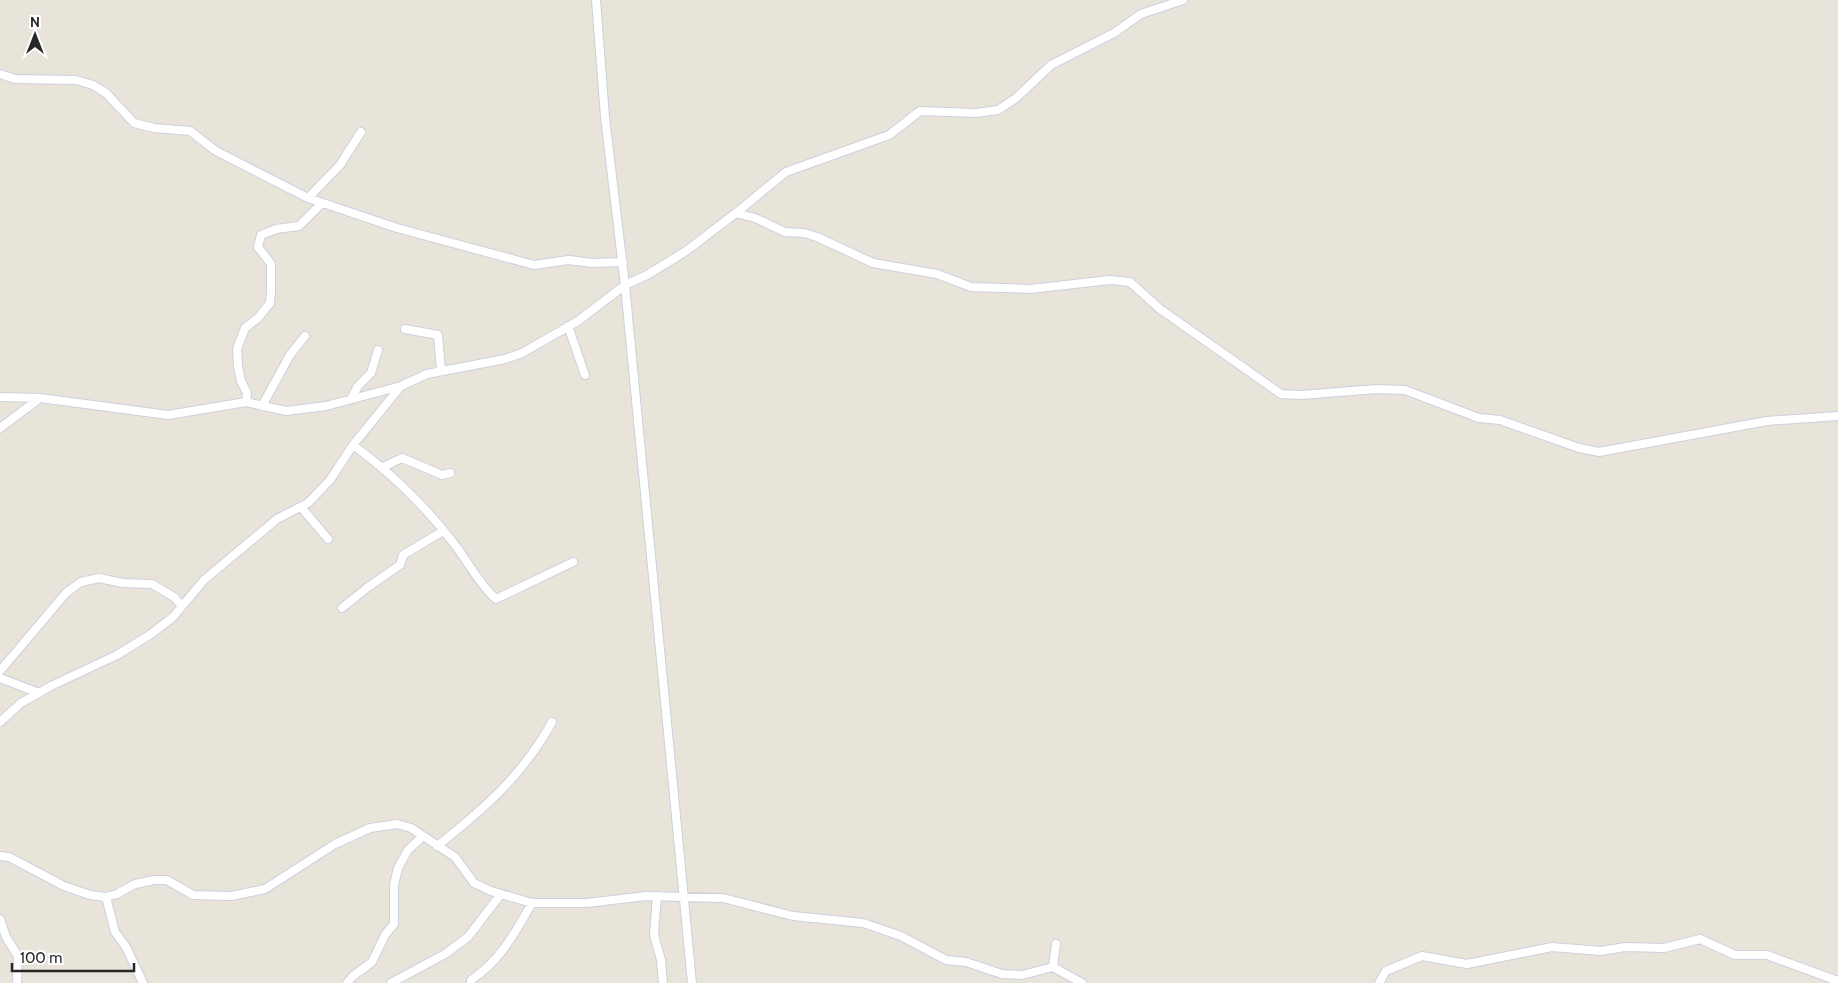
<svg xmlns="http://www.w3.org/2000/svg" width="1838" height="983" viewBox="0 0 1838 983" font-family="Cabin,sans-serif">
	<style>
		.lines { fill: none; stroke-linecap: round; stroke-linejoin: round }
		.minor-casing { stroke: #cfcfdf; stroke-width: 10 }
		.minor { stroke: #fff; stroke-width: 8 }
	</style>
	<rect width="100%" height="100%" fill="#e8e4d9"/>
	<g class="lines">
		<g class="minor-casing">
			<path id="minor" d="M596 0 605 117 625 285 692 983
				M0 74 15 79 76 80 93 85 106 93 134 123 154 128 190 131 216 151 308 198 397 228 534 265 569 260 592 263 623 262
				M308 198 340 165 361 132
				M736 213 786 172 889 135 920 111 976 113 998 110 1016 98 1051 65 1114 33 1141 14 1183 0
				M568 326 585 375
				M405 329 438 335 441 370
				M0 397 40 398 168 415 246 402 286 411 326 406 401 386
				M351 399 358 386 371 373 378 350
				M246 402 247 393 241 381 238 366 237 349 245 328 258 318 270 303 271 291V264L258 247 261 235 276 229 299 226 322 203
				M262 406 290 355 305 336
				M0 428 40 398
				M353 445C390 472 424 505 452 541 466 558 480 586 496 599L573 562
				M383 467 402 458 442 475 450 473
				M301 507 328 539
				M342 608 368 587 400 565 403 555 443 531
				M0 671 66 593 81 582 99 578 123 583 152 584 174 597 182 606
				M0 678 39 693
				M0 722 21 703 51 686 117 655 151 634 173 617 204 580 277 519 308 503 330 480 353 445 401 386 427 374 505 359 522 353 578 321 625 285 647 275 686 251 736 213 755 218 785 232 804 233 817 237 873 263 937 274 971 287 1030 289 1110 280 1130 282 1160 309 1281 394 1301 395 1377 389 1405 390 1479 418 1500 420 1579 448 1599 452 1767 421 1838 416
				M437 846C484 809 523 775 552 722
				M0 856 9 857 64 886 90 895 106 897 117 894 135 884 154 880H167L193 895 231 896 265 889 335 844 370 828 397 824 411 828 455 857 474 883 491 891 532 903H587L646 896 723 898 793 916 863 923 901 936 946 960 966 962 1002 974 1022 975 1053 967 1056 944
				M657 896 654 935 661 960 663 983
				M106 897 115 932 126 947 143 983
				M0 919 6 937 18 956 17 983
				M1053 967 1082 983
				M347 983 353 976 372 962 385 935 394 924V885L398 868 408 850 423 836
				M391 983 445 954 468 937 501 894
				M471 983V980C501 960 514 934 532 903
				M1379 983 1386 971 1422 956 1467 964 1552 947 1601 951 1625 947 1664 948 1700 939 1735 955H1767L1838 981"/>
		</g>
		<use href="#minor" class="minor"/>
	</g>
	<g transform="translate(35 35)" stroke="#ffffff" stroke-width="4" paint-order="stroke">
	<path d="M0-4L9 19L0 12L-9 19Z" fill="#272727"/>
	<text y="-8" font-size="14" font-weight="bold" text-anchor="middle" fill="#272727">N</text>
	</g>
	<path d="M12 963v8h122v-8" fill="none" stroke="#272727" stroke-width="2.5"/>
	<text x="20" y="963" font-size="15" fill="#272727" stroke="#ffffff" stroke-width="4" paint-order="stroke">100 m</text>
</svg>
